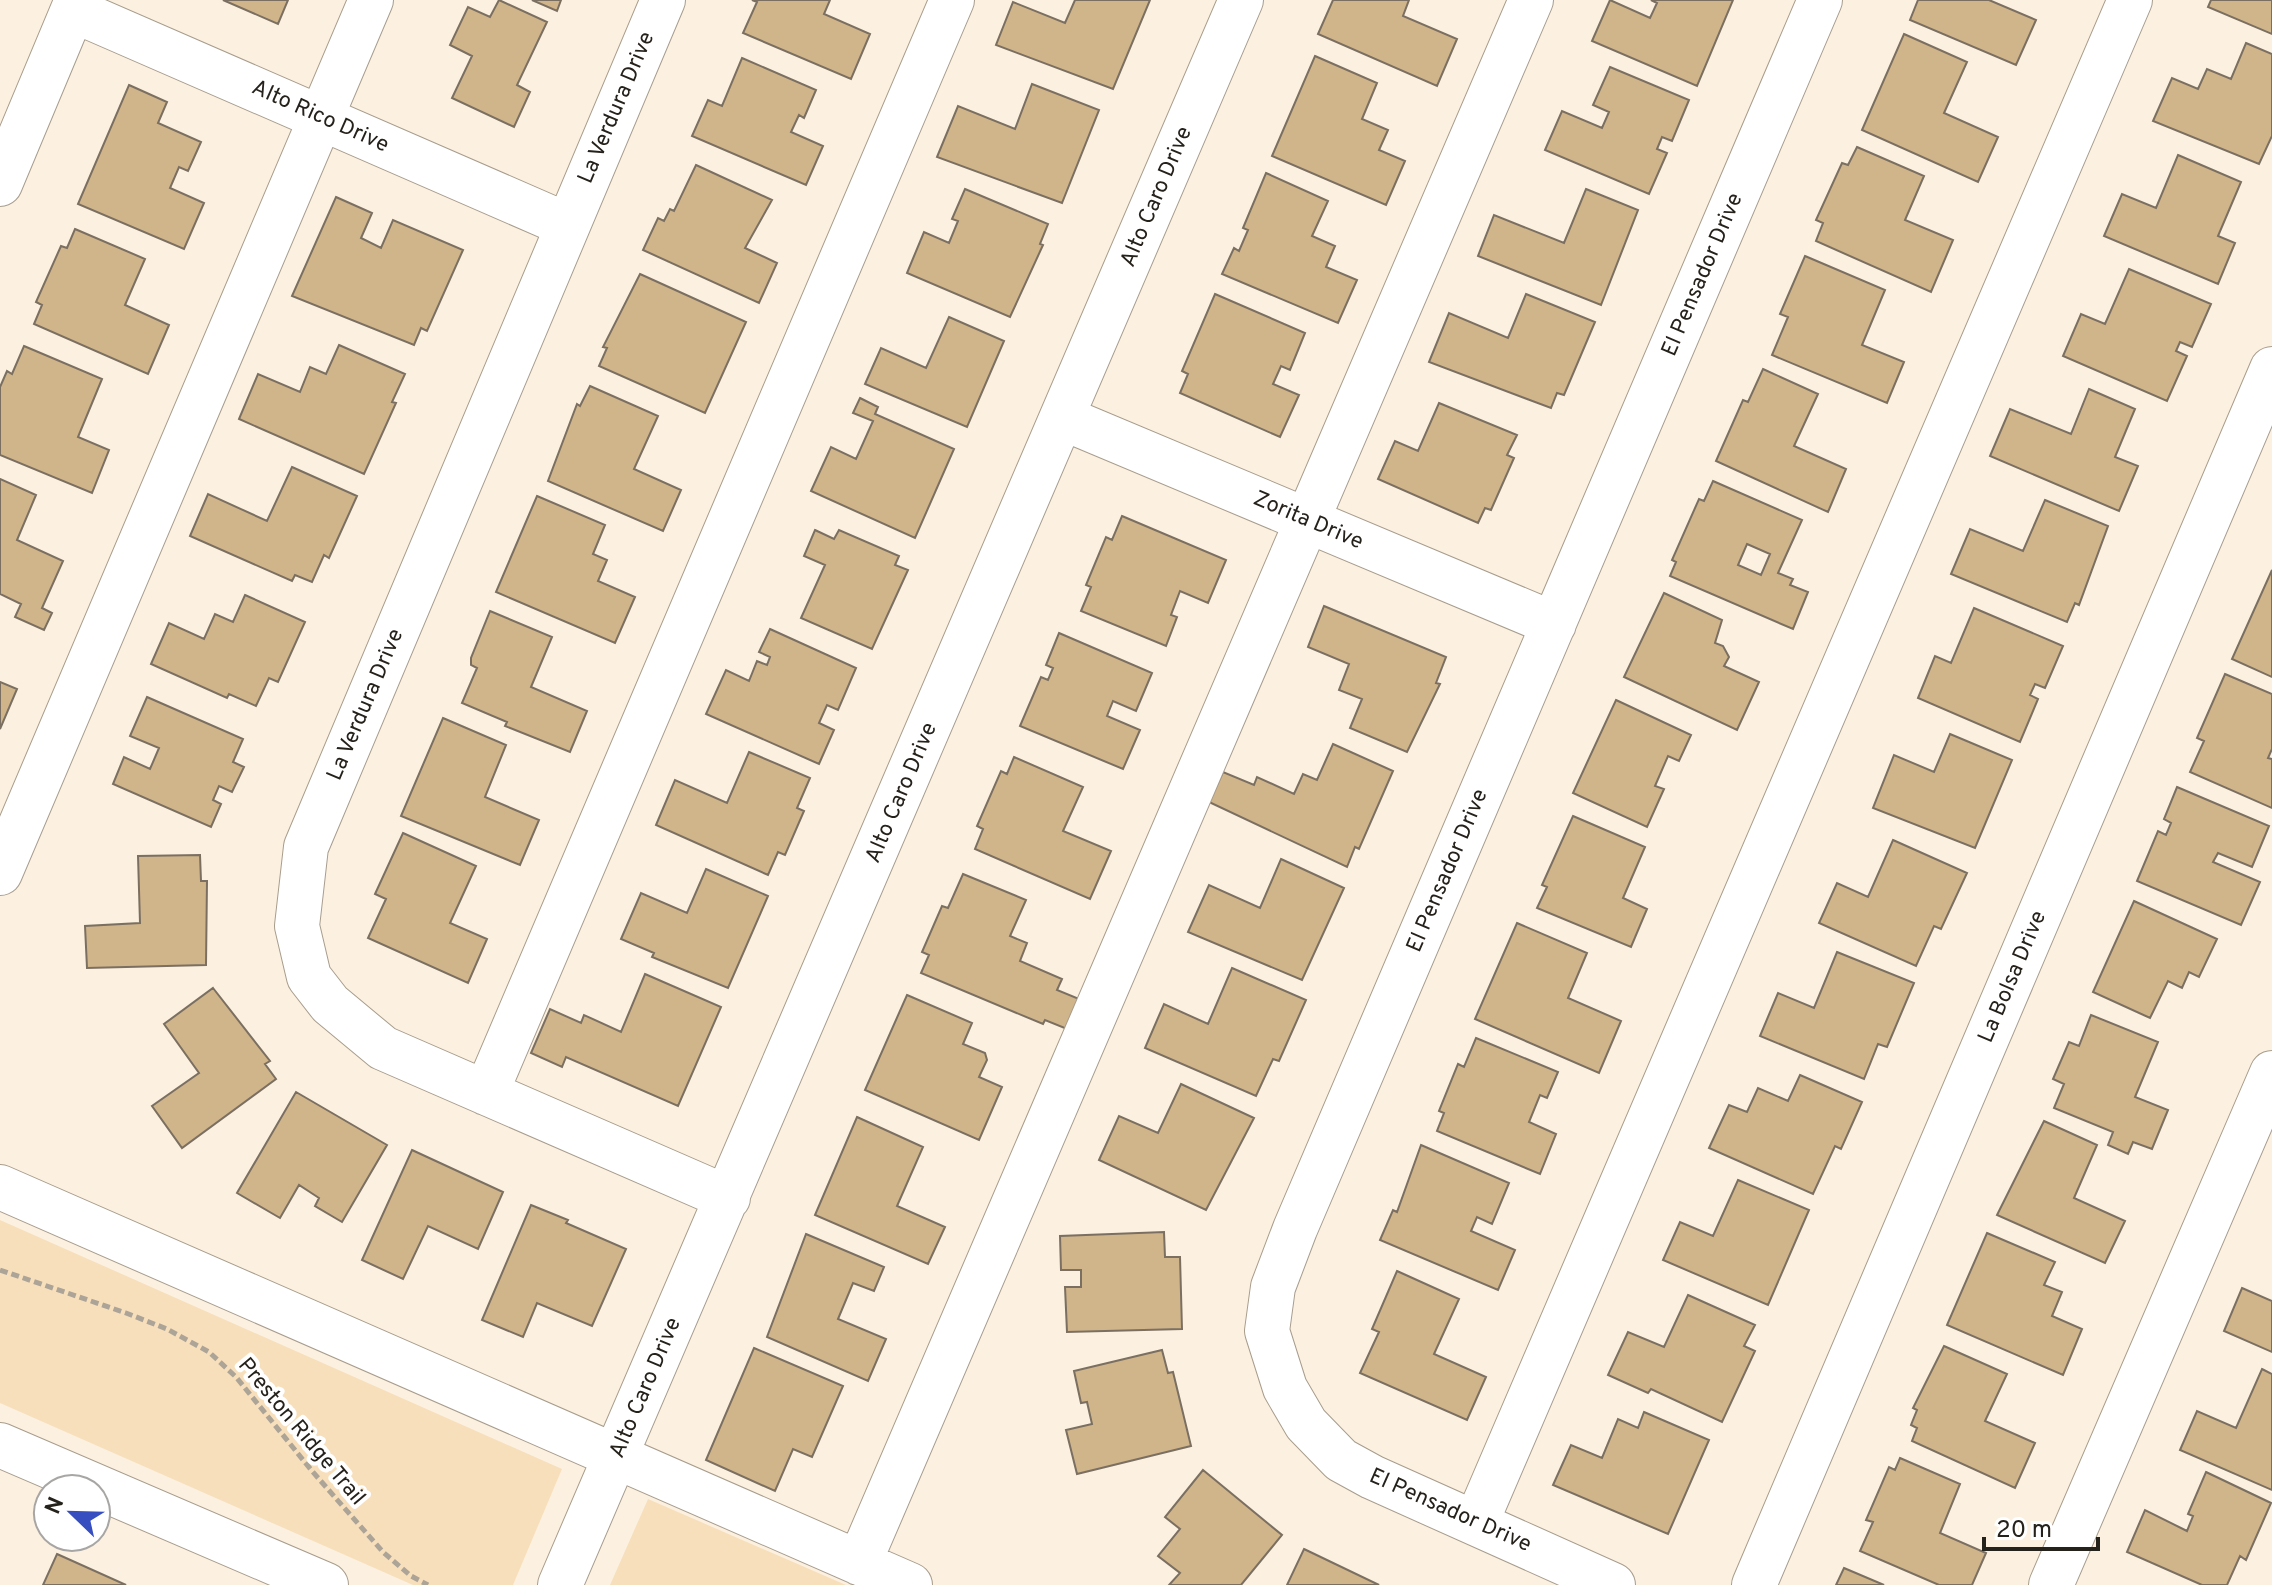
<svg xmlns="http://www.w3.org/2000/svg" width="2272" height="1585" viewBox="0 0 2272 1585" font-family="Overpass,sans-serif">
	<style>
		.green { fill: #f8dfbc }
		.building { fill: #d0b48a; stroke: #7a6f61; stroke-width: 2; fill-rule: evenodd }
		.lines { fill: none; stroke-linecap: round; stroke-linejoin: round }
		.minor-casing { stroke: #a89d8d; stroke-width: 46 }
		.path { stroke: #aca497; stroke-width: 5; stroke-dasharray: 8 4; stroke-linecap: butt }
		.minor { stroke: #fff; stroke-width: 44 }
		.labels { text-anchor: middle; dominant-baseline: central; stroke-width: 8; stroke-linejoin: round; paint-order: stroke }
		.street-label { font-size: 22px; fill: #25211b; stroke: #fff }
	</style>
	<rect width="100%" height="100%" fill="#fcf1e0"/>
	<path class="green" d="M0 1220 562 1469 513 1585H413L0 1403Z
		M648 1499 846 1585H610Z"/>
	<path class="building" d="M223 0H288L278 24Z
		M499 0 547 22 517 85 530 92 514 127 452 98 472 56 450 45 468 7 490 17Z
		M532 0H561L557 11Z
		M752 0H830L824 14 870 34 851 79 743 33 757 2Z
		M1075 0H1150L1113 89 996 45 1013 2 1065 23Z
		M1333 0H1409L1403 16 1457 39 1437 86 1318 34Z
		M1610 0 1650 18 1657 3 1651 0H1733L1697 86 1592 41Z
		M1918 0H1989L2036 20 2016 65 1910 20Z
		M2211 0H2272V34L2208 7Z
		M1904 34 1967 62 1944 113 1998 137 1978 182 1862 130Z
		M2246 43 2272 54V136L2259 164 2153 121 2172 78 2198 89 2207 69 2231 79Z
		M1315 56 1377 83 1362 119 1388 130 1379 150 1405 161 1386 205 1272 156Z
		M742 58 816 90 804 118 799 115 791 132 823 146 806 185 692 136 708 100 722 106Z
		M1610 67 1689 100 1672 141 1662 137 1657 149 1667 153 1649 194 1545 150 1562 111 1602 128 1609 112 1593 105Z
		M1032 84 1099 110 1062 203 937 157 958 106 1015 129Z
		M129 85 167 102 158 123 201 142 188 171 179 167 170 188 204 203 184 249 78 204Z
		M1857 147 1924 176 1905 220 1953 240 1931 292 1816 241 1823 223 1816 220 1842 163 1848 165Z
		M2178 155 2241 182 2218 236 2235 243 2218 284 2104 236 2122 194 2156 208Z
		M696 165 772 200 745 248 777 263 759 303 643 250 658 218 664 221 670 209 674 211Z
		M1266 173 1328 201 1312 236 1335 246 1326 267 1357 280 1338 323 1222 274 1234 248 1239 251 1248 230 1243 228Z
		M965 189 1048 224 1040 244 1043 245 1010 317 907 273 924 232 949 243 958 221 952 219Z
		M1586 189 1638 210 1601 305 1478 256 1494 215 1564 243Z
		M336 197 372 213 361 238 381 248 393 220 463 250 427 331 421 328 414 345 292 296Z
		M75 229 145 259 125 305 169 325 148 374 34 324 42 305 36 302 61 246 67 248Z
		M1805 256 1885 290 1862 345 1904 362 1887 403 1772 355 1788 317 1780 314Z
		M2129 269 2211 304 2192 347 2180 342 2176 351 2187 356 2167 401 2063 356 2081 314 2105 324Z
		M640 274 746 322 705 413 599 366 607 348 603 347Z
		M1215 294 1305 333 1290 370 1281 366 1273 384 1299 395 1280 437 1180 393 1188 374 1182 371Z
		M1526 294 1595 322 1564 395 1557 393 1551 408 1429 362 1449 313 1508 338Z
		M949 317 1004 341 967 427 865 384 881 348 926 368Z
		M339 345 405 374 392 402 396 403 364 474 239 419 258 374 300 392 310 367 326 374Z
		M24 346 102 379 78 437 109 450 92 493 0 455V387L7 371 12 374Z
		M1763 369 1818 394 1794 446 1846 469 1828 512 1716 461 1743 400 1748 402Z
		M590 386 658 416 634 469 681 490 663 531 548 481 577 404 580 406Z
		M2089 389 2135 409 2115 457 2138 466 2119 511 1990 456 2010 409 2071 434Z
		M860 398 878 407 875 414 954 449 915 538 811 491 831 447 856 459 873 421 853 413Z
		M1439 403 1517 435 1507 455 1514 458 1491 510 1485 508 1478 523 1378 479 1395 441 1418 451Z
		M292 467 357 496 329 558 324 555 312 582 295 575 292 581 190 536 208 494 267 521Z
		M0 479 36 495 17 540 63 561 42 608 52 613 44 630 15 617 21 604 0 594Z
		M1713 481 1802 520 1778 573 1793 579 1790 585 1808 592 1793 629 1670 576 1676 562 1672 560 1699 499 1704 501ZM1747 544 1770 554 1761 575 1738 565Z
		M537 496 605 525 593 554 607 560 598 581 635 597 615 643 496 592Z
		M2045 500 2108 526 2079 605 2075 603 2067 622 1951 574 1970 529 2023 551Z
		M1122 516 1226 560 1208 603 1180 591 1171 615 1177 617 1166 646 1081 611 1091 587 1086 585 1106 537 1112 540Z
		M815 530 834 539 839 530 899 556 895 565 908 570 872 649 801 618 825 565 804 556Z
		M2272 570V677L2232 659Z
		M1664 593 1722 620 1715 643 1723 646 1729 657 1724 666 1759 682 1737 730 1624 677Z
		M245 595 305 622 278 682 269 678 256 706 229 694 227 698 151 664 169 623 204 639 215 614 233 622Z
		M1324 606 1446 657 1436 683 1440 684 1407 752 1350 728 1362 699 1339 690 1349 664 1308 647Z
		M1974 608 2063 646 2045 688 2035 684 2030 695 2038 699 2020 742 1918 698 1935 656 1951 663Z
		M490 611 552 637 531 687 587 711 570 752 505 726 507 722 462 703 477 668 471 665V658Z
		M770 629 856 668 838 710 827 705 819 723 834 730 819 764 706 714 726 670 749 681 757 661 767 665 770 657 759 652Z
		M1059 633 1152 673 1136 711 1113 701 1107 716 1140 730 1123 769 1020 726 1041 677 1048 680 1053 668 1046 665Z
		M2225 674 2272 694V749L2268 758 2272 759V808L2190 772 2204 741 2197 738Z
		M0 682 17 689 0 729Z
		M147 697 243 739 233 762 244 767 232 792 219 786 213 800 221 804 211 827 113 784 124 757 150 769 159 748 130 736Z
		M1616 700 1691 735 1679 761 1668 756 1655 786 1664 789 1647 827 1573 793Z
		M443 718 506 745 485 797 539 820 520 865 401 816Z
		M1950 734 2012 760 1975 848 1873 808 1894 755 1934 772Z
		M1333 744 1393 771 1359 849 1355 847 1347 867 1209 802 1223 772 1254 785 1257 777 1294 794 1303 774 1317 780Z
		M749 752 810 778 797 808 804 811 785 855 778 852 768 875 656 825 675 780 727 803Z
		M1014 757 1083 787 1063 831 1111 851 1090 899 975 849 983 829 977 826 1001 771 1007 774Z
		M2177 787 2269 826 2252 867 2218 853 2213 862 2260 882 2241 925 2137 881 2158 831 2166 835 2171 823 2164 819Z
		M1573 816 1645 847 1623 898 1647 909 1631 947 1537 908 1547 887 1542 885Z
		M403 833 476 866 450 923 487 939 468 983 368 938 386 899 375 894Z
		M1893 840 1967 873 1941 929 1934 926 1916 966 1819 923 1837 883 1868 897Z
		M200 855 201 881H207L206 965 87 968 85 926 140 923 138 856Z
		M1281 859 1344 888 1302 980 1188 932 1209 885 1260 908Z
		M706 869 768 896 728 988 652 957 654 953 621 939 641 893 687 913Z
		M963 874 1026 900 1010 936 1027 943 1020 961 1062 979 1057 990 1084 1001 1072 1031 1045 1020 1043 1024 921 973 929 955 922 952 942 906 948 908Z
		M2134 901 2217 939 2199 977 2189 972 2182 988 2168 981 2150 1018 2093 992Z
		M1517 923 1587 953 1568 998 1621 1021 1599 1073 1475 1019Z
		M1837 952 1914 983 1887 1047 1878 1044 1864 1079 1760 1036 1778 993 1814 1008Z
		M1232 968 1306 1000 1279 1061 1273 1059 1256 1096 1145 1048 1164 1004 1208 1024Z
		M645 974 721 1007 678 1106 566 1057 562 1067 531 1053 550 1009 581 1023 584 1015 621 1032Z
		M213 988 270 1061 265 1064 276 1079 182 1148 152 1106 199 1073 164 1024Z
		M907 995 972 1023 963 1044 985 1053 987 1060 979 1077 1002 1087 979 1140 865 1090Z
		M2091 1015 2158 1042 2135 1097 2168 1110 2152 1149 2133 1142 2128 1154 2108 1145 2113 1132 2054 1108 2064 1084 2053 1079 2069 1042 2079 1046Z
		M1476 1038 1558 1072 1547 1098 1540 1095 1529 1122 1556 1134 1540 1174 1437 1131 1444 1113 1439 1111 1458 1064 1464 1067Z
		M1800 1075 1862 1102 1841 1149 1835 1146 1813 1194 1709 1148 1729 1105 1747 1112 1758 1088 1788 1101Z
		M1181 1084 1254 1118 1206 1210 1099 1160 1119 1116 1158 1133Z
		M296 1092 387 1145 342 1222 315 1206 319 1198 299 1185 280 1218 237 1193Z
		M857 1117 923 1147 897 1206 945 1227 928 1264 815 1215Z
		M2044 1121 2097 1145 2074 1198 2125 1221 2105 1263 1997 1215Z
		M1421 1145 1509 1183 1492 1224 1477 1217 1471 1231 1515 1250 1498 1290 1380 1240 1393 1210 1397 1212Z
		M412 1150 503 1192 478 1249 428 1226 403 1279 362 1260Z
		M1738 1180 1809 1210 1768 1305 1663 1260 1680 1222 1713 1236Z
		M531 1205 568 1220 566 1223 626 1249 592 1326 537 1303 523 1337 482 1320Z
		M1164 1232 1165 1257H1180L1182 1329 1067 1332 1065 1287H1081V1270H1061L1060 1236Z
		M1987 1233 2055 1262 2044 1285 2062 1292 2052 1316 2082 1329 2063 1375 1947 1325Z
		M806 1234 884 1267 874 1291 853 1283 838 1319 886 1339 868 1381 767 1337Z
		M1397 1271 1459 1299 1434 1354 1486 1377 1467 1420 1360 1373 1379 1332 1372 1329Z
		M2242 1288 2272 1301V1352L2224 1331Z
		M1688 1295 1755 1325 1744 1346 1755 1351 1722 1422 1651 1389 1648 1393 1608 1375 1628 1332 1664 1347Z
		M1944 1346 2007 1374 1985 1421 2035 1443 2015 1488 1912 1441 1917 1428 1911 1425 1917 1410 1913 1408Z
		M754 1348 843 1386 812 1457 793 1449 775 1491 706 1460Z
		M1162 1350 1168 1373 1173 1372 1191 1446 1077 1474 1066 1430 1092 1424 1087 1402 1081 1403 1074 1371Z
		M2262 1369 2272 1374V1490L2180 1450 2197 1411 2236 1428Z
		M1644 1412 1709 1440 1668 1534 1553 1485 1571 1445 1602 1458 1618 1419 1638 1428Z
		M1900 1458 1960 1484 1940 1533 1986 1553 1972 1585H1939L1860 1551 1873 1522 1866 1520 1889 1467 1895 1470Z
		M1203 1470 1282 1535 1241 1585H1169L1180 1573 1158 1556 1180 1529 1165 1517Z
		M2206 1472 2271 1503 2246 1560 2240 1556 2227 1585H2202L2127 1552 2145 1510 2187 1531 2193 1516 2188 1514Z
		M1304 1549 1379 1585H1287Z
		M57 1554 126 1585H43Z
		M1844 1568 1884 1585H1836Z"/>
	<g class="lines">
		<g class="minor-casing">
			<path id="minor" d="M663 0 306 847 297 926 309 977 330 1004 383 1048 728 1198
				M73 10 567 225
				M0 184 77 0
				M1063 418 1554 624
				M0 873 371 0
				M486 1093 952 0
				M0 1187 910 1585
				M0 1445 326 1585
				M1476 1523 2130 0
				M859 1563 1531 0
				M560 1585 1241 0
				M1613 1585 1372 1477 1341 1460 1306 1424 1285 1388 1267 1331 1273 1287 1295 1229 1820 0
				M1754 1585 2272 369
				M2051 1585 2272 1073"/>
		</g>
		<path class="path" d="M0 1270 126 1313 167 1329 209 1352 236 1377 312 1471 383 1552 411 1576 428 1585"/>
		<use href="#minor" class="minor"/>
	</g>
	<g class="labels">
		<g class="street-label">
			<text transform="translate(617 108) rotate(-67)">La Verdura Drive</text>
			<text transform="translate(320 117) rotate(24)">Alto Rico Drive</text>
			<text transform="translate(1157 197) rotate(-67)">Alto Caro Drive</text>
			<text transform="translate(1703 275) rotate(-67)">El Pensador Drive</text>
			<text transform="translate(1308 521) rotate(23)">Zorita Drive</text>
			<text transform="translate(366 705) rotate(-67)">La Verdura Drive</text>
			<text transform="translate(902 793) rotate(-67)">Alto Caro Drive</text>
			<text transform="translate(1448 871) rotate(-67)">El Pensador Drive</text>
			<text transform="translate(2013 977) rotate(-67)">La Bolsa Drive</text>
			<text transform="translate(646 1388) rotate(-67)">Alto Caro Drive</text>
			<text transform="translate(301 1432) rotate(50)">Preston Ridge Trail</text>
			<text transform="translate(1450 1511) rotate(24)">El Pensador Drive</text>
		</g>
	</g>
	<g transform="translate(72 1513) rotate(293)"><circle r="38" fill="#ffffff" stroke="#a8a6a4" stroke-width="2"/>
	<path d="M0-6L14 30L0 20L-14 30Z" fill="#364ec0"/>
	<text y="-12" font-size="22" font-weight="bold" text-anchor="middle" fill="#25211b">N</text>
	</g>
	<path d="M1984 1537v12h114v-12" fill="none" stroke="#25211b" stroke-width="4"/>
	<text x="1996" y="1537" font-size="24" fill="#25211b" stroke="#ffffff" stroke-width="6" paint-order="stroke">20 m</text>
</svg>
